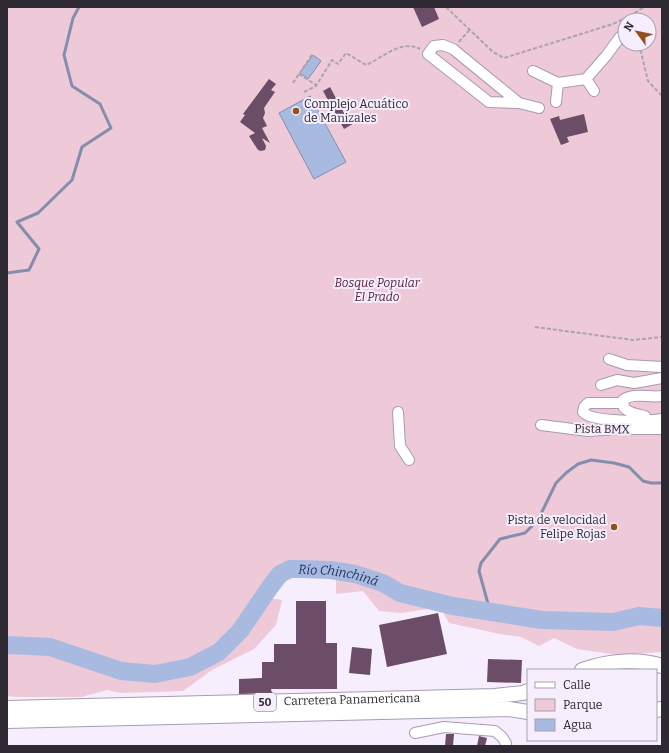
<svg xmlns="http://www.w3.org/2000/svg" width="669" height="753" viewBox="0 0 669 753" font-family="Bitter,serif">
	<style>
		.green { fill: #eec9d8; fill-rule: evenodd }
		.water { fill: #a9bae0; stroke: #848eac }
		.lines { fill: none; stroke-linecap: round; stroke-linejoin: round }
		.stream { stroke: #848eac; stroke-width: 3 }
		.river { stroke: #a9bae0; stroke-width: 18 }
		.building { fill: #6b4d67 }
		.minor-casing { stroke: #a79bb1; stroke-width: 12 }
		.highway-casing { stroke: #a79bb1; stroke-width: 16 }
		.path { stroke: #aaa4b0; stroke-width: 2; stroke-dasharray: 4 2; stroke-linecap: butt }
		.minor { stroke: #fff; stroke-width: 10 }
		.highway { stroke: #fff; stroke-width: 14 }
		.poi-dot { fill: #91511a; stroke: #f6eefd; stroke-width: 1.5 }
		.labels { text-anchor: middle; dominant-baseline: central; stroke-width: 4; stroke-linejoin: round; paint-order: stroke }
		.shield { fill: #f6eefd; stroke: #6a646f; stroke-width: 1 }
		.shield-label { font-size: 11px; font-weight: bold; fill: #2e2932 }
		.poi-label { font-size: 12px; fill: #2e2932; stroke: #f6eefd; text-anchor: start }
		.park-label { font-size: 12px; font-style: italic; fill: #5b243f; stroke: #f6eefd }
		.street-label { font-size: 12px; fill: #2e2932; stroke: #f6eefd }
		.water-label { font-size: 13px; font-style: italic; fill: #1e305f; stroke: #f6eefd }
	</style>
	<rect width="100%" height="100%" fill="#f6eefd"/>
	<path class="green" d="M7 7H662V652L619 655 577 649 554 638 539 646 521 637 500 634 449 623 440 607 402 613 379 611 363 591 336 594V571C322 568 291 565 280 574 273 580 268 590 263 597L282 600 276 625 254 649 212 670 183 691 120 693 107 690 81 697H17L7 696ZM625 20H649V44H625Z"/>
	<path class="water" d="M313 55 321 61 308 79 300 73Z
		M310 96 346 162 314 179 279 113Z"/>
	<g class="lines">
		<path class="stream" d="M7 273 29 270 39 249 17 222 38 213 72 180 82 147 111 128 100 104 72 86 64 55 73 18 79 7
			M490 611 479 571 481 563 500 539 525 533 538 520 556 483 566 473 578 464 591 460 614 463 629 467 643 481 651 483H662"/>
		<path class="river" id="s1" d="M7 645 50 647 121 671 155 674 190 667 219 652 240 631 270 587 280 574 290 569H302L331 570 355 574 383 583 400 593 453 606 542 620 613 622 639 616 662 618"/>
	</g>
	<path class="building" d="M413 7H434L439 19 422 27Z
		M269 79 276 84 271 90 275 92 264 108 265 113 263 118 267 126 262 128 270 143 262 138 266 146 265 150 261 151 258 150 249 136 255 133 240 122 245 115 243 114Z
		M330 87 346 117 352 114 356 122 344 129 323 91Z
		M584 114 588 132 567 137 569 142 561 145 550 119 559 116 560 120Z
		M296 601H326V643H337V689H271L272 693 239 694V679L262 678V662H274V644H296Z
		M438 613 447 654 387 667 379 625Z
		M352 647 372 649 370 675 349 673Z
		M488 659 522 660 521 683 487 682Z
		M446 734H454L453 746H445Z
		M479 736 487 738 485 746H477Z"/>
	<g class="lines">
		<g class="minor-casing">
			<path id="minor" d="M533 71 558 83 586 79 594 91
				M586 79 606 56 620 37
				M556 102 558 83
				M519 103 453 49 443 45 434 46 428 54 489 102 519 103 539 108
				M609 359 627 365 662 367
				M601 385 617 380 634 383 662 378
				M623 403H588L584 407 583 412C592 423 648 421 662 419
				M398 412 400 446 409 460
				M645 416C637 414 631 414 624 408L623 400C633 392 650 398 662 396
				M541 425 588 431 618 429H662
				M415 733 444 727 495 731 502 737 506 743V746"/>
		</g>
		<g class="highway-casing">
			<g id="highway">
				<path d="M582 670C607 661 636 658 662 666"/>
				<path id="s2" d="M7 708 495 696 523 693 528 691"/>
				<path d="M656 710 662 709"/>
				<path d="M7 721 509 709 528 712"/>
			</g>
		</g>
		<path class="path" d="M446 7 493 52 504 58 613 24 633 14 644 7
			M633 14 634 20
			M459 42 470 29
			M639 44 648 81 662 96
			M299 74 316 85
			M293 83 313 53
			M304 92 316 86 332 60 338 64 346 53 366 65C383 58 400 39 420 49
			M535 327 633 340 662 337"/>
		<use href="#minor" class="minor"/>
		<use href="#highway" class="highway"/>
	</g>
	<g class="poi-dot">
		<circle cx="296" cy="111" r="4"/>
		<circle cx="614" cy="527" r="4"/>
	</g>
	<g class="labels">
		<rect class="shield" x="254" y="693" width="22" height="18" rx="3"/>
		<g class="shield-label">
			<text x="265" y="702">50</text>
		</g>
		<g class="poi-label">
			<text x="304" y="104">Complejo Acuático<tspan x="304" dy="14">de Manizales</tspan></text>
			<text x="606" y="520" text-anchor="end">Pista de velocidad<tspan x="606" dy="14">Felipe Rojas</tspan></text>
		</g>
		<g class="park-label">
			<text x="377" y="283">Bosque Popular<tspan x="377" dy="14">El Prado</tspan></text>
		</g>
		<g class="street-label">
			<text transform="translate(602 429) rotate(1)">Pista BMX</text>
			<text stroke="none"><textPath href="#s2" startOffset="345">Carretera Panamericana</textPath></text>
		</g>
		<g class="water-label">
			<text stroke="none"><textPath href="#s1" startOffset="380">Río Chinchiná</textPath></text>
		</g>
	</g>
	<rect width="669" height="753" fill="none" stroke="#2e2932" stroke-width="16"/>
	<rect x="527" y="669" width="130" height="72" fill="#f6eefd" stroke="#a69fac"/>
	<rect x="535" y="682" width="20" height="6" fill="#ffffff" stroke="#a69fac"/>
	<text x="563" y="689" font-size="12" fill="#2e2932">Calle</text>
	<rect x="535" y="699" width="20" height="12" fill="#eec9d8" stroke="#a69fac"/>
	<text x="563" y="709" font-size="12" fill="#2e2932">Parque</text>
	<rect x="535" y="719" width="20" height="12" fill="#a9bae0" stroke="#a69fac"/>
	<text x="563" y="729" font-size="12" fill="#2e2932">Agua</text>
	<g transform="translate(637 32) rotate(303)"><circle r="19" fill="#f6eefd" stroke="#a69fac"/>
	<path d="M0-3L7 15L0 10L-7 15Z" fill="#91511a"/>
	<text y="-6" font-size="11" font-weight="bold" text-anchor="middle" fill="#2e2932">N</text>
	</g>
</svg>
